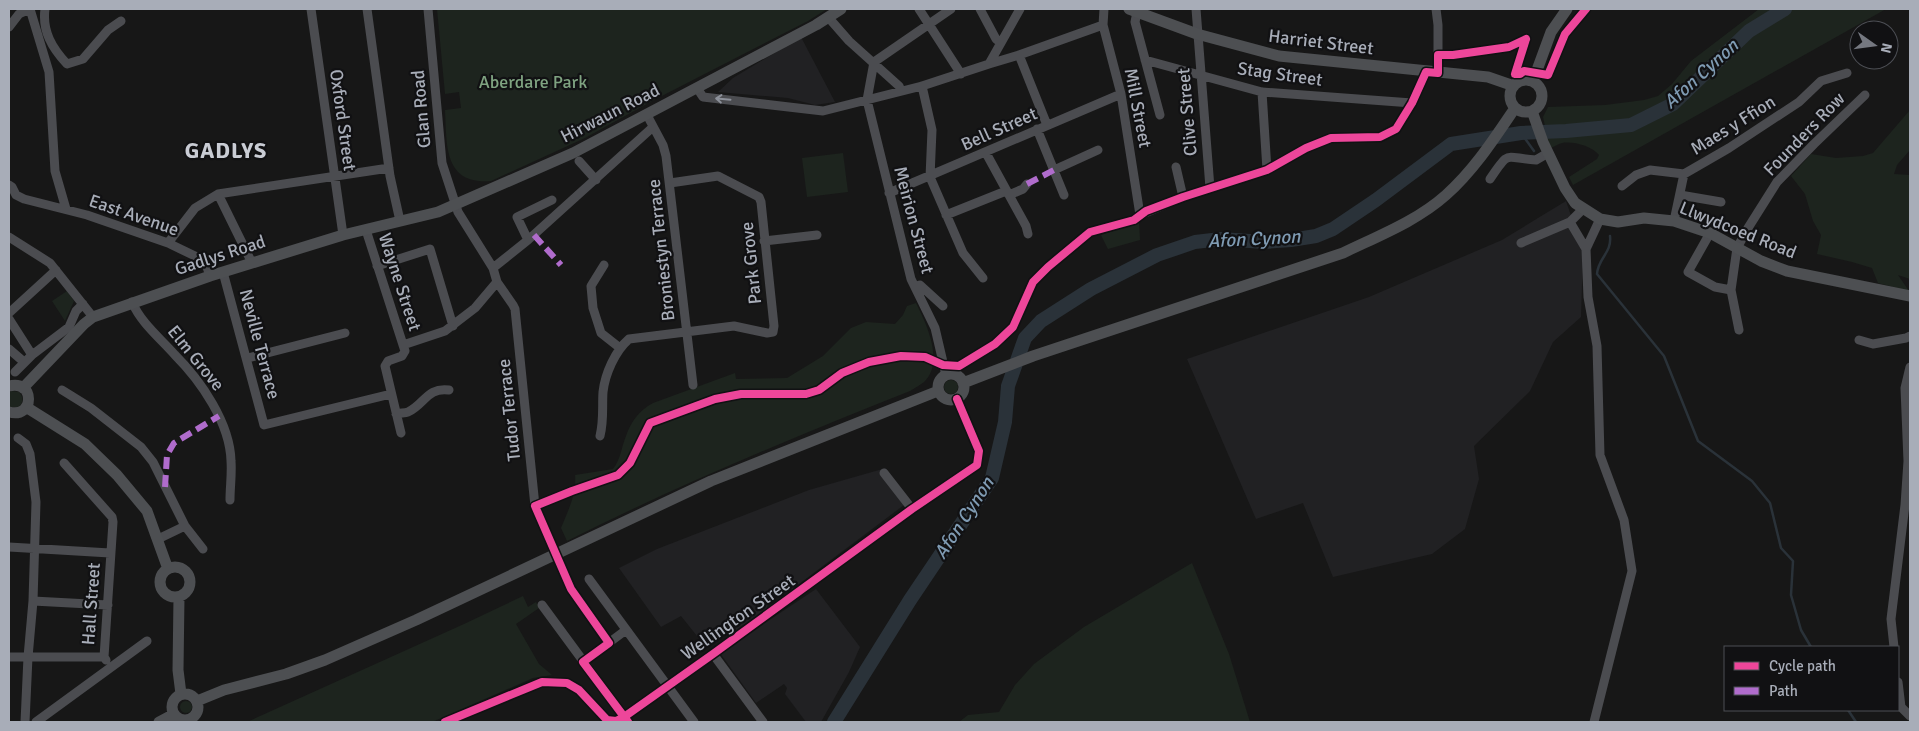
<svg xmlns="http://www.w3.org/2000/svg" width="1919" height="731" viewBox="0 0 1919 731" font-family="Signika,sans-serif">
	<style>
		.built { fill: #212123 }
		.green { fill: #1d241e }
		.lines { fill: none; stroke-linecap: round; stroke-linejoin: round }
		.stream { stroke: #2a3239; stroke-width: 2.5 }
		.river { stroke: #2a3239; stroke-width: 14 }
		.minor { stroke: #4b4c50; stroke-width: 9 }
		.major { stroke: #4d4f52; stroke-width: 11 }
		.quiet { stroke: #b06ccc; stroke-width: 6; stroke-dasharray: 12 6; stroke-linecap: butt }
		.cycleway-casing { stroke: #111113; stroke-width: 11 }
		.cycleway { stroke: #ed469a; stroke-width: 8 }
		.oneway { stroke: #8c9099 }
		.labels { text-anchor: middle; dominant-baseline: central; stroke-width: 4.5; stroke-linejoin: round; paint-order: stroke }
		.street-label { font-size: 18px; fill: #a8adb8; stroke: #111113 }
		.park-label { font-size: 18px; fill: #7fa381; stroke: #111113 }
		.water-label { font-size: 19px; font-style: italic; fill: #7f9bb3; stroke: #111113 }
		.district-label { font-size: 22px; font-weight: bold; letter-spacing: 1px; fill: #c9ccd4; stroke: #111113 }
	</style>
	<rect width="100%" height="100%" fill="#171717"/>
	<path class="built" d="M801 37 835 102 815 105 788 98 718 92 733 78Z
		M1566 201 1583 251 1581 317 1553 342 1530 391 1474 446 1479 479 1465 529 1432 554 1333 577 1303 503 1256 519 1187 359 1369 297 1502 240Z
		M886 468 884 473 904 505 787 593 781 592 771 599 766 609 735 631 712 640 706 632 697 636 681 616 661 627 619 568 657 549 809 490Z
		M816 589 860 647 849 672 821 722H806L785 694 787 688 784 684 756 703 720 653Z"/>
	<path class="green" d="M437 9H827L808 21 654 100 585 138 491 181C443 185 447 144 445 110L461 108 459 92 445 94Z
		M1759 9H1886L1573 185 1569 177 1597 159 1599 155C1592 146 1573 141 1562 143 1558 144 1554 147 1550 148L1543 117 1548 107 1605 105 1644 100 1658 96 1672 84 1691 61Z
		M1910 110V150L1897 165 1894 174 1910 175V279L1898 275 1909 291 1878 283 1872 268 1852 262 1817 254 1821 235 1813 221 1805 194 1791 176 1811 154 1836 158 1863 156 1873 153Z
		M843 153 848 192 807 197 802 158Z
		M1139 222 1140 240 1108 249 1101 235Z
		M67 291 74 301 65 321 52 301Z
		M916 303C926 323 945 362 924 382 920 385 915 388 910 391 794 437 678 485 567 541L561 528C568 511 577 493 575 475L613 469C621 459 621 448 626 436 631 421 640 410 653 403L735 373 736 379 787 378 823 356 851 328 866 322 895 324 903 315 907 306Z
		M944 387a7 7 0 1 1 14 0a7 7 0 1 1-14 0Z
		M12 391 19 392C24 398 23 402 19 407H9V392Z
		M1192 563 1229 654 1250 722H959L968 715 999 712 1015 685 1034 664 1084 627Z
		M523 596 528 607 536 602 539 608 516 624 539 664 552 675 533 678 432 722H247L464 624Z
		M180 707a6 6 0 1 1 12 0a6 6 0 1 1-12 0Z"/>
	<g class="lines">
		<path class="stream" d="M1521 133 1534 151
			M1610 236C1612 253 1598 258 1597 274L1664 356 1698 441 1752 481 1770 503 1781 548 1793 561 1791 595 1801 630 1811 647
			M1848 710 1856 722"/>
		<path class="river" d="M834 722 910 600 992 478 1005 422 1008 386 1025 338 1041 321 1091 289 1157 255 1195 242 1221 239 1264 242 1291 240 1316 236 1333 229 1376 200 1451 144 1521 133 1566 131 1631 125 1673 104 1749 31 1785 9"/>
		<path class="minor" d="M30 9 49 72 55 171 66 209
			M45 9C42 31 52 48 67 64L83 59 108 30 121 21
			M311 9 343 235
			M367 9 390 176 400 221
			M428 9 442 163 458 212 493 268 497 282 513 305 515 309 535 506
			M919 9 961 74
			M980 9 996 39 1001 43
			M1104 9 1103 25 1121 94 1140 215 1183 197 1267 170 1262 92
			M1196 9 1210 188
			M1436 9 1438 25V73
			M1137 12 1135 22 1160 115
			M828 17 849 41 899 86 901 91
			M9 27 19 14 30 9
			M1019 55 1047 125
			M1145 60 1262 92 1412 103
			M989 64 1019 55 1103 25
			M922 86 932 130 930 177 963 253 983 278
			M697 88 703 97 823 111 922 86 989 64 1020 9
			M647 115 663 145 666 156 693 385
			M1037 129 1064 195
			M986 153 1026 226 1028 234
			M579 161 596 180
			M1176 167 1183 197
			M1054 170 1098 150
			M1490 179C1510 149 1504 158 1536 160L1548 153
			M9 185 12 187 16 195 24 199 87 215 168 243 195 256 207 267 210 276
			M1622 186 1636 175 1650 170 1684 174 1729 148 1799 102 1821 81 1847 73
			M889 193 1121 94
			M218 194 252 263
			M1009 195 1023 189 1027 184
			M1680 195 1721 202
			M1583 209 1570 222 1586 249
			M946 215 1006 191
			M1674 221 1684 174
			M366 230 405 351 402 356 388 361 385 366 401 433
			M1710 233 1688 272 1715 287 1731 290
			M9 237 50 263 93 317
			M528 240 517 217 552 200
			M764 241 817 235
			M168 243 195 208 218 194 389 168
			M1521 243 1570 222
			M604 265 591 286 593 308 601 333 620 348
			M377 266 430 249 453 326
			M493 268 528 240 653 127
			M223 272 264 425 391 394
			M915 287 920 285 943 306
			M132 302C141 323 160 338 175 355 201 381 230 423 231 461 232 474 230 487 230 500
			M9 313 56 270
			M9 319 32 355 69 327 76 311 83 304
			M1739 330 1731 290 1737 248 1748 228 1777 182 1814 144 1865 95
			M1859 340 1873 344 1906 338 1910 336
			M403 345 445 331 475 308 497 282
			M9 349 24 362
			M248 358 345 333
			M15 372 32 355
			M946 375 935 328 911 279 867 100 874 62 951 9
			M62 390 91 408 141 447 153 462 185 526 203 549
			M396 414C400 413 405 413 408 412 425 404 427 387 449 390
			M600 436C604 420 602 407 603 392 605 374 615 351 629 339L734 326 767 333 773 332 774 326 761 202 759 197 718 176 670 183
			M18 438 26 444 30 454 36 502 33 601 28 657 25 722
			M64 463 112 517 113 522 104 657
			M884 473 912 509
			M158 539 185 526
			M9 547 110 553
			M589 579 694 722
			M33 601 108 605
			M542 605 628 722
			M1894 647 1891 619 1905 505 1908 461 1905 388 1910 367
			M713 654 763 722
			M9 657H104L106 660
			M583 662 626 630
			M1898 682 1901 707 1910 716
			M36 722 147 641
			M445 722 542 682 567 683 579 690 607 720 616 721 624 717 713 654 912 509 977 465 979 451 957 399
			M1594 722 1632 571 1624 520 1600 455 1597 346 1588 297 1586 249 1600 219"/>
		<path class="major" d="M1129 9 1197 34 1279 56 1488 77 1514 86
			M1510 96a16 16 0 1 1 32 0a16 16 0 1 1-32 0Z
			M1533 81 1551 32 1567 9
			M1532 111 1543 142 1565 188 1575 203 1600 219 1618 222 1644 218 1674 221 1710 233 1761 261 1787 271 1910 296
			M938 387a13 13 0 1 1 26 0a13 13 0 1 1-26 0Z
			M963 383 1033 356 1343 253C1378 236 1417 221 1446 195 1474 170 1494 139 1515 108
			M9 386C35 379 35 419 9 412
			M23 388 84 324 93 317 210 276 343 235 438 212 573 153 816 25 841 9
			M26 407 85 444 117 475 147 511 168 569
			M160 582a15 15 0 1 1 30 0a15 15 0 1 1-30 0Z
			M179 597 178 670 181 694
			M172 707a13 13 0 1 1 26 0a13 13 0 1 1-26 0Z
			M197 701 224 690 286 674 325 660 416 620 711 481 938 391
			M159 722 174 714"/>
		<path class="quiet" d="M1027 184 1054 170
			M534 235 561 265
			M165 487 167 455 174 443 219 416"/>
		<g class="cycleway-casing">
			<path id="cycleway" d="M1526 39 1515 74H1520L1524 71 1548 75 1565 34 1586 9
				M445 722 542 682 567 683 579 690 607 720 616 721 624 717 713 654 912 509 977 465 979 451 957 399
				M628 722 583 662 609 643 571 589 535 506 572 491 618 475 630 463 650 423 715 399 741 394H806L819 390 842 373 869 362 901 356 925 357 943 365 959 366 995 344 1013 327 1033 282 1048 267 1090 232 1134 220 1146 211 1183 197 1267 170 1306 148 1331 138 1380 137 1396 129 1412 103 1426 72 1438 73V55H1453L1509 47 1526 39"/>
		</g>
		<use href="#cycleway" class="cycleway"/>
	</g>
	<defs><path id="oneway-shaft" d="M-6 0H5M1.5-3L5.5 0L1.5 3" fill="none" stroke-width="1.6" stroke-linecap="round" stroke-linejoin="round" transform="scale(1.25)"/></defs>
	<use class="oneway" href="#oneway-shaft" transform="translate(723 99) rotate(-175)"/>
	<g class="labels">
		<g class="street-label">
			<text transform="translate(1321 42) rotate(7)">Harriet Street</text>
			<text transform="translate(1280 74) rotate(8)">Stag Street</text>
			<text transform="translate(1138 108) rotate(79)">Mill Street</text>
			<text transform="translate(421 109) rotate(-95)">Glan Road</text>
			<text transform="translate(1187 112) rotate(-95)">Clive Street</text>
			<text transform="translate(610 113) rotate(-27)">Hirwaun Road</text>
			<text transform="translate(343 120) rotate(82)">Oxford Street</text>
			<text transform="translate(1733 125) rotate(-32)">Maes y Ffion</text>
			<text transform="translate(999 129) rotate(-24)">Bell Street</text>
			<text transform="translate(1804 134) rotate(-46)">Founders Row</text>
			<text transform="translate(134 215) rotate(19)">East Avenue</text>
			<text transform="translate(914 220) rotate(75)">Meirion Street</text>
			<text transform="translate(1738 230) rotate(22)">Llwydcoed Road</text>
			<text transform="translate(661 250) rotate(-96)">Broniestyn Terrace</text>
			<text transform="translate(220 255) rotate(-18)">Gadlys Road</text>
			<text transform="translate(751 263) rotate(-96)">Park Grove</text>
			<text transform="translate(400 282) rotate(72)">Wayne Street</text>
			<text transform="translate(260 344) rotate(75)">Neville Terrace</text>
			<text transform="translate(196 358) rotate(51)">Elm Grove</text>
			<text transform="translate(509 410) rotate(-96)">Tudor Terrace</text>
			<text transform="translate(91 604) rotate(-86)">Hall Street</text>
			<text transform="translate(738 617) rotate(-35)">Wellington Street</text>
		</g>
		<g class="park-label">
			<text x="533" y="82">Aberdare Park</text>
		</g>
		<g class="water-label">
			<text transform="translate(1701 74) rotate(-42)">Afon Cynon</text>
			<text transform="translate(1254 239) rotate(-3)">Afon Cynon</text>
			<text transform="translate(964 518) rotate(-57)">Afon Cynon</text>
		</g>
		<g class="district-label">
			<text x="226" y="150">GADLYS</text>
		</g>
	</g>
	<rect width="1919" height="731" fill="none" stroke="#a8adb8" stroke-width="20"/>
	<rect x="1724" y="646" width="175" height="65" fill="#111113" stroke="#4d4f55"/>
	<rect x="1734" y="662" width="25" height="8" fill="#ed469a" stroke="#4d4f55"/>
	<text x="1769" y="671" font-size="15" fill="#a8adb8">Cycle path</text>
	<rect x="1734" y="687" width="25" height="8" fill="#b06ccc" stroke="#4d4f55"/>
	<text x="1769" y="696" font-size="15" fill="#a8adb8">Path</text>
	<g transform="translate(1874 45) rotate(104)"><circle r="24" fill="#111113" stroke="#4d4f55"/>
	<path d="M0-4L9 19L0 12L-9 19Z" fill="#757880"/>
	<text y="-8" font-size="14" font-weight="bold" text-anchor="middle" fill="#a8adb8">N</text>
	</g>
</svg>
